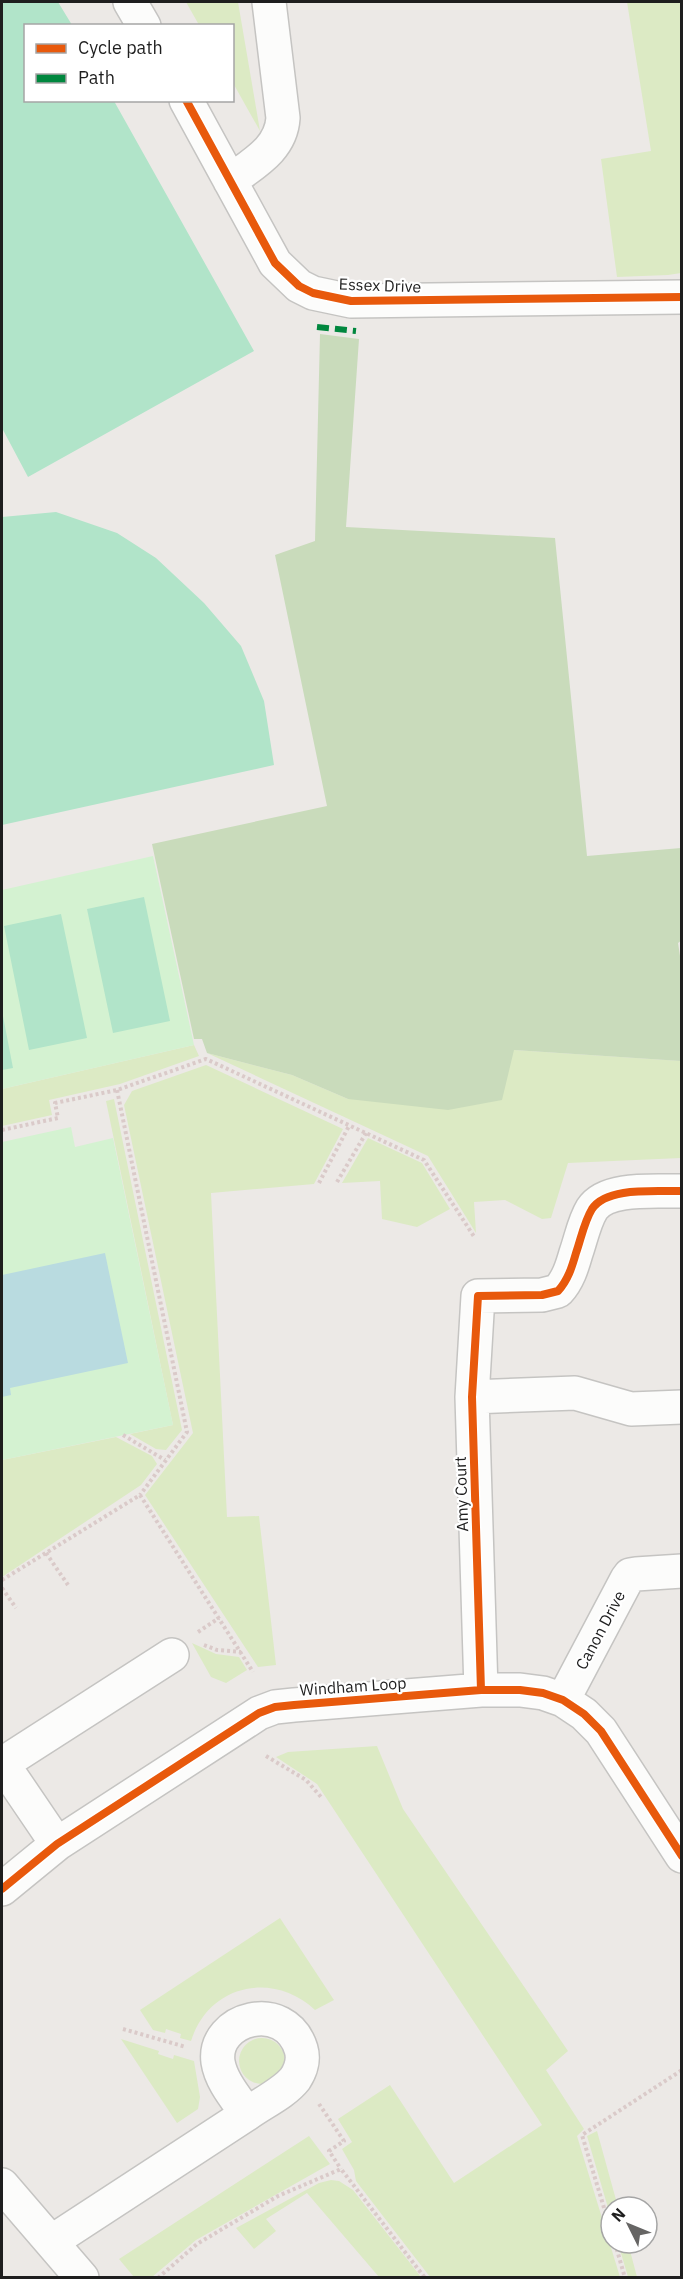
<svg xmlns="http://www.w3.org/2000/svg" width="683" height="2279" viewBox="0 0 683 2279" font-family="'IBM Plex Sans',sans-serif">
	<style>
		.grass { fill: #dceac4 }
		.forest { fill: #c9dbbb }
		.park { fill: #d4f2d1 }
		.pitch { fill: #b1e4c9 }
		.water { fill: #b9dbe0 }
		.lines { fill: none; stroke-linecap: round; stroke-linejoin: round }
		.minor-casing { stroke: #c5c4c2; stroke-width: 36 }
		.path { stroke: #dacac9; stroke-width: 4; stroke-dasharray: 3 3; stroke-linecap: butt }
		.minor { stroke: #fcfcfb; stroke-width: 33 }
		.quiet { stroke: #00873e; stroke-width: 6; stroke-dasharray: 12 6; stroke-linecap: butt }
		.cycleway-casing { stroke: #fff; stroke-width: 11 }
		.cycleway { stroke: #e8590c; stroke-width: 8 }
		.labels { text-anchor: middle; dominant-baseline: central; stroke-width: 4.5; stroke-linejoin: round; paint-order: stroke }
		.street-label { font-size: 16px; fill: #1e1e1e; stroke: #fff }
	</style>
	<rect width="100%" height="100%" fill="#ece9e6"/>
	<path class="grass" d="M186 2H238L260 131 233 83 232 26 199 25Z
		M627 2H681V273L668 275 617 277 601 159 651 151Z
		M194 1045 199 1056 120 1084 49 1100 52 1115 2 1126V1089Z
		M514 1050 681 1061V1158L568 1163 551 1218 542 1219 505 1200 474 1202 476 1233 428 1156 207 1053 292 1075 348 1099Z
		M206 1065 343 1129 314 1184 211 1193 227 1517 259 1516 276 1665 258 1667 145 1495 193 1433 124 1105 132 1091Z
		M114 1099 182 1430 166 1450 156 1449 130 1434 173 1425 106 1101Z
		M368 1138 422 1163 450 1209 417 1227 382 1219 380 1181 342 1183Z
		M116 1437 152 1456 157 1464 141 1485 2 1577V1460Z
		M192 1643 216 1654 239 1657 247 1670 226 1683 211 1677Z
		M377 1746 403 1809 568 2051 546 2070 584 2129 577 2136 620 2277H430L356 2181 354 2170 342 2149 352 2142 338 2119 390 2085 454 2183 542 2125 317 1784 276 1757 288 1752Z
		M280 1918 334 2000 315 2010C273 1971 209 1984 191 2041L180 2038 181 2034 166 2029 165 2033 153 2030 140 2010Z
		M239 2061a23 23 0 1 1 46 0a23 23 0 1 1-46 0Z
		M121 2039 159 2051 158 2054 173 2059 174 2055 194 2061 200 2097 198 2109 177 2123Z
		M597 2131 618 2207H611V2218L587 2136Z
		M309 2136 330 2164 196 2240 152 2277H134L119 2259Z
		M331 2180 339 2181 353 2190 421 2277H379L307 2193 266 2219 276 2231 254 2249 236 2228 319 2183Z
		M618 2243H628L637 2277H628Z"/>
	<path class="forest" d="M320 334 359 339 346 527 555 538 587 856 681 848 682 940 678 943 682 969 681 1061 514 1050 502 1100 448 1110 348 1099 292 1075 207 1053 202 1039H194L152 844 327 806 275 555 315 541Z"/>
	<path class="park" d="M153 856 194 1045 2 1089V890Z
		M71 1127 75 1147 113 1138 173 1425 2 1460V1142Z"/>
	<path class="pitch" d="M2 2H58L72 25 26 26V100L114 101 254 351 28 477 2 428Z
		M56 512 117 533 156 558 204 603 241 646 264 701 274 765 2 825V517Z
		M144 897 170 1021 113 1033 87 909Z
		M61 914 87 1038 29 1050 4 926Z
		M2 1011 13 1068 2 1070Z"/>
	<path class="water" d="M105 1253 128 1363 10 1388 11 1395 2 1397V1275Z"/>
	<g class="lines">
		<g class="minor-casing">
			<path id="minor" d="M130 2 144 26
				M186 100 275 263 299 286 313 293 351 301 682 297
				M230 181C254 163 281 149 283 118L269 2
				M472 1397 575 1393 631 1409 682 1407
				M481 1690 472 1397 478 1296 542 1295 558 1291C568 1280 572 1267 576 1253 581 1239 584 1222 592 1209 607 1186 657 1192 682 1191
				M563 1700 627 1579 630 1575 636 1574 682 1571
				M2 1763 57 1844
				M2 1764 172 1655
				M2 1889 57 1844 259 1713 275 1707 294 1705 481 1690H520L543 1693 563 1700 584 1714 601 1731 682 1856
				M2 2185 82 2278
				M51 2242 247 2114C262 2103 284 2093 295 2079 301 2070 304 2059 301 2049 285 1998 212 2018 218 2062 221 2081 236 2098 247 2114"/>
		</g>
		<path class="path" d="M117 1090 187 1432 140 1495
			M2 1130 58 1118 55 1103 117 1090 206 1059 424 1160 475 1238
			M337 1182 366 1133
			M319 1183 349 1126
			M123 1435 165 1460
			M46 1553 68 1585
			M2 1580 140 1495 253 1672
			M2 1588 16 1608
			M198 1632 219 1618
			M204 1645 217 1650 241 1652
			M266 1756 306 1780 321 1797
			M123 2029 186 2047
			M319 2104 344 2141 329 2151 341 2169
			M611 2231 582 2135 682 2070
			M615 2243 625 2278
			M158 2278 197 2244 278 2196 341 2169 425 2278"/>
		<use href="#minor" class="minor"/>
		<path class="quiet" d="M317 327 356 331"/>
		<g class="cycleway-casing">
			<path id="cycleway" d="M186 100 275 263 299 286 313 293 351 301 682 297
				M481 1690 472 1397 478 1296 542 1295 558 1291C568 1280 572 1267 576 1253 581 1239 584 1222 592 1209 607 1186 657 1192 682 1191
				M2 1889 57 1844 259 1713 275 1707 294 1705 481 1690H520L543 1693 563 1700 584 1714 601 1731 682 1856"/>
		</g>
		<use href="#cycleway" class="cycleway"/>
	</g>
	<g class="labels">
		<g class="street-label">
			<text transform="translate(380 285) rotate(2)">Essex Drive</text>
			<text transform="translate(461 1494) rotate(-92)">Amy Court</text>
			<text transform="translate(600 1630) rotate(-62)">Canon Drive</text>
			<text transform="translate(353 1686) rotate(-4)">Windham Loop</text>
		</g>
	</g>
	<rect width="683" height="2279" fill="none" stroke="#1e1e1e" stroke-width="6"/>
	<rect x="24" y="24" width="210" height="78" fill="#ffffff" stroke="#a5a5a5" stroke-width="1.5"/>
	<rect x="36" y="44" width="30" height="9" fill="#e8590c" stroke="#a5a5a5" stroke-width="1.5"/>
	<text x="78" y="54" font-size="18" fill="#1e1e1e">Cycle path</text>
	<rect x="36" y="74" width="30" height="9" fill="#00873e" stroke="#a5a5a5" stroke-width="1.5"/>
	<text x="78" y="84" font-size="18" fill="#1e1e1e">Path</text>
	<g transform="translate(629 2225) rotate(313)"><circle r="28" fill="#ffffff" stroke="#a5a5a5" stroke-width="1.5"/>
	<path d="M0-4.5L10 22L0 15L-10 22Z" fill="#666564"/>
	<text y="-9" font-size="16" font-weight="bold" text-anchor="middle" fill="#1e1e1e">N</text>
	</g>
</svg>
